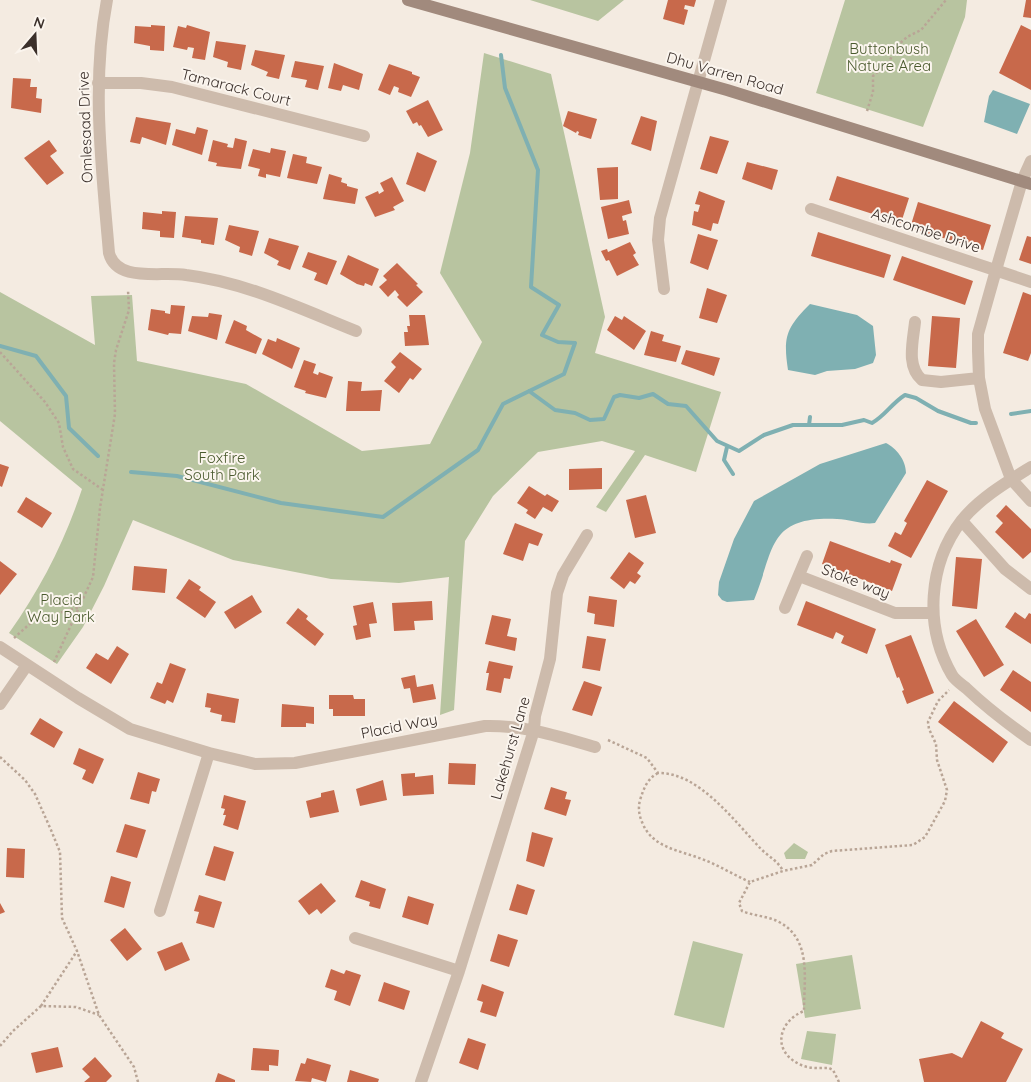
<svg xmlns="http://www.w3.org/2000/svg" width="1031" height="1082" viewBox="0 0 1031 1082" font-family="Quicksand,sans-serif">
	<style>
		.green { fill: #b8c4a0 }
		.water { fill: #7fb0b2 }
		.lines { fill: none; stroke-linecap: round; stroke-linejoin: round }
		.stream { stroke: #7fb0b2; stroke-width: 4 }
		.building { fill: #c8694b }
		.path { stroke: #b9a596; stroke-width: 2.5; stroke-dasharray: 2.5 2.5; stroke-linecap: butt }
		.minor { stroke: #cdbbac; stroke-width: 12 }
		.secondary { stroke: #a18a7d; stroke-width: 12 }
		.labels { text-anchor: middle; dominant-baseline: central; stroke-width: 4; stroke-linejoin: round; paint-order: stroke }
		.park-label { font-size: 15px; fill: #4a5a2e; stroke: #fbf5ee }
		.street-label { font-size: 15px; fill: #3b302b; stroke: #fbf5ee }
	</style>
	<rect width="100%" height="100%" fill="#f4ebe1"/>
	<path class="green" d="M530 0H624L598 21Z
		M845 0H967L965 17 923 127 816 93Z
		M484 53 551 74 605 317 595 353 721 392 696 472 645 455 606 512 596 507 635 451 602 441 538 452 493 496 465 541 454 710 440 715 449 577 399 583 331 579 233 560 133 520 104 586 83 627 57 664 9 633C41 588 65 541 82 489L0 421V292L95 345 91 296 132 295 137 361 246 384 362 451 430 444 482 342 440 273 470 153Z
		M794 843 808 852 805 859H786L784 853Z
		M693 941 743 954 724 1028 674 1015Z
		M852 955 861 1009 805 1018 796 964Z
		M807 1031 836 1034 832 1065 801 1059Z"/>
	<path class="water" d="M993 90 1030 104 1017 134 984 122 989 96Z
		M810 304 857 315 873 326 876 355 873 363 855 369 827 371 815 375 788 370C783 337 786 328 810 304Z
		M886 443C896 448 906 460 906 473L875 523C862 525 850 519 837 519 767 516 775 549 754 600L727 602 722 600 718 595 719 582 734 539 754 501 820 464Z"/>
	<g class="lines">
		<path class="stream" d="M0 346 36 356 66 396 69 428 98 456
			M529 391 555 410 575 413 590 420 604 419 614 397 620 395 639 398 653 394 668 404 686 406 717 441 739 451 764 435 793 425H842L864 420 872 423C885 416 892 403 905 395L916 398 938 411 971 423H976
			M1011 414 1031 411
			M809 425 810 417
			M727 447 724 460 733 474
			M131 472 177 476 281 503 383 517 478 450 503 404 564 374 575 343 558 342 542 335 559 305 531 287 538 170 505 88 501 55"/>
	</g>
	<path class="building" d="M668 0H696L694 7 685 5 684 9 688 10 684 25 663 19Z
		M1026 0H1031V18L1023 17Z
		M151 25 165 26 164 51 150 50V46L134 43 135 26 151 27Z
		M187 25 210 32 205 60 192 58 194 48 188 47 187 50 173 47 178 26 186 28Z
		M1021 25 1031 30V90L999 73Z
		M216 41 246 45 241 70 227 67 228 62 213 57Z
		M255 50 285 55 279 79 266 76 268 72 251 65Z
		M295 61 324 66 318 90 305 87 307 80 291 77Z
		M334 63 363 74 359 90 343 85 341 91 328 88Z
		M389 64 412 72V74L420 77 411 97 398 92 399 88 394 86 390 95 378 90Z
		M13 78 31 79 30 87H37L36 98 42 99 41 113 11 108Z
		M428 100 443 130 428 137 421 125 419 126 417 122 413 124 406 111Z
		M568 111 597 119 591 139 578 135 579 132 577 131 576 133 563 126Z
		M641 116 657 121 651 151 631 144Z
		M136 117 171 123 166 145 142 137 140 144 130 142Z
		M197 127 208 130 202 155 172 145 176 129 195 134Z
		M710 136 729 141 717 174 700 169Z
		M235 138 247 141 241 169 216 166 217 163 208 161 213 140 228 144 227 147 233 148Z
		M49 140 57 151 50 156 64 173 47 185 24 158Z
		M271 148 286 151 280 177 266 174V178L258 176 260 169 248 166 253 149 270 153Z
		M417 152 437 161 425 192 406 184Z
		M293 154 307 157 306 163 322 167 317 184 287 178Z
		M747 162 778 170 772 190 742 179Z
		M618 167V199L600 200 597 168Z
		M329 174 342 178 341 182 347 184V186L358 189 355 204 323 199Z
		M837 176 909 198 901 223 829 200Z
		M392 177 404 201 393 207 395 210 375 217 365 197 378 191 379 194 384 191 380 183Z
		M699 191 725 201 718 224 713 223 711 231 692 225 694 211 698 212 700 205 695 204Z
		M629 200 632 213 622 216 623 221 626 220 629 234 608 239 601 207Z
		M918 202 991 225 983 250 910 228Z
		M162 211 176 212 174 238 160 237V231L142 229 143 212 162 214Z
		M185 216 218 218 214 245 201 243V240L182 237Z
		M229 225 259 231 252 256 239 252 240 247 225 240Z
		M818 232 891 255 884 278 811 256Z
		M698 234 718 240 708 270 690 263Z
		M1027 236 1031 237V264L1019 260Z
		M269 238 299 246 290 270 277 265 279 261 264 253Z
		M630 242 636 253 633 255 639 265 617 276 609 260 606 261 601 251 607 249 608 252Z
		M308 252 337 261 327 285 314 280 317 273 302 267Z
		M348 255 379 269 372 286 365 283 364 286 357 284 340 274Z
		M902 256 973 281 965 305 893 280Z
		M397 263 418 284 416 285 423 292 407 307 397 297 399 295 395 290 388 297 379 287 387 280 383 276Z
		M707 288 727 295 717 323 699 318Z
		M1023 292 1031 295V353L1028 361 1003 353Z
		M171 305 185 306 181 334 169 333 168 335 148 330 151 309 165 311V313L170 314Z
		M209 313 222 315 217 340 188 331 192 316 208 317Z
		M409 315H425L429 345 405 346 404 332H408L407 326H410Z
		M615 316 622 320 624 316 646 331 634 350 607 330Z
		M932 316 960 318 956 368 928 366Z
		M234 320 247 326 246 330 262 339 256 354 225 343Z
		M651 331 664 335 662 341 681 346 676 362 644 355Z
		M277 338 300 348 292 369 262 354 268 339 276 342Z
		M686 350 720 358 714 376 681 364Z
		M400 352 422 369 413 380 410 378 399 393 384 381 396 367 391 362Z
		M304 360 316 364 313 373 318 375 319 372 333 377 326 398 305 393 306 391 294 387Z
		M348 381 362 382 361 391 382 390 380 411H346Z
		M0 464 9 467 2 487 0 486Z
		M602 468V489L569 490V469Z
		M927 480 948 491 911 558 888 546 895 532 901 535 907 523 904 521Z
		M529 486 545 496 547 494 559 501 552 512 543 507 535 519 526 513 528 510 517 503Z
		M646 495 656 533 635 538 626 500Z
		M26 497 52 513 42 528 17 512Z
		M1006 505 1031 529V552L1023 559 995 532 1003 523 996 516Z
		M515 523 543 534 538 546 529 543 523 561 503 554Z
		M830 541 890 563 891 560 902 564 892 591 822 564Z
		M629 552 644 563 637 573 641 576 635 584 630 581 624 589 610 578Z
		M956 557 982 559 977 609 952 606Z
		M0 561 17 574 0 595Z
		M134 566 167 569 165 593 132 590Z
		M189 579 201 587 199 590 216 602 205 618 176 598Z
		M252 595 262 612 235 629 224 612Z
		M589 596 617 600 614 627 594 624 595 614 587 612Z
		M432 601 433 620 414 621 415 630 394 631 392 603Z
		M806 601 876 629 867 654 841 643 844 636 836 632 833 639 797 625Z
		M373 602 377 623 369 624 371 637 356 640 353 626 357 625 353 606Z
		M298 608 308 616 306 619 324 634 315 646 286 623Z
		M1015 612 1025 619 1029 613 1031 614V644L1005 627Z
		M492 615 511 619 507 636 517 638 515 651 485 644Z
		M976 619 1004 665 984 677 956 631Z
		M911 635 934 693 907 704 902 691 904 690 899 677 897 678 885 645Z
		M587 636 606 639 600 671 582 668Z
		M117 646 129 654 111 684 86 668 96 653 108 660Z
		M489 661 513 666 510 679 504 678 501 693 486 690 489 673H486Z
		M170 663 186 669 173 703 167 700 165 704 150 698 157 682 162 684Z
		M1013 670 1031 682V712L1000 690Z
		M415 675 417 687 433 684 436 699 413 703 410 688 404 689 401 678Z
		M584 681 602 687 592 716 572 710Z
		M207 693 239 699 235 723 221 721 222 715 210 712 211 708 205 707Z
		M329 695H353L354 699H365V716H333V709H329Z
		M954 701 1008 742 993 763 938 722Z
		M282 704 314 707V724L306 723V727H281Z
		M40 718 63 732 54 748 30 734Z
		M79 748 104 759 93 784 82 779 86 770 73 764Z
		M449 763 476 764 475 785 448 784Z
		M138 772 160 779 156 792 152 791 149 804 130 799Z
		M415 773V777L433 775 434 794 403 796 401 774Z
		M383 780 387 800 360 806 356 789Z
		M551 787 567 792 565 799 571 800 566 816 544 809Z
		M334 790 339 812 310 818 306 801 321 797V793Z
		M224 795 246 801 238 830 223 825 226 815H223L225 809 221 808Z
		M125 824 146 830 137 858 116 852Z
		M532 832 553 838 544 867 526 861Z
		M214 846 234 852 225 881 205 875Z
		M7 848 25 849 24 878 6 877Z
		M111 876 131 882 124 908 104 902Z
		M361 880 386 889 380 909 369 906 370 902 355 897Z
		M321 883 336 901 321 914 317 909 309 915 298 901Z
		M517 884 535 890 527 915 509 910Z
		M199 895 222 902 214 928 196 923 199 912 194 911Z
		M408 896 434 904 428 925 402 917Z
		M0 903 5 912 0 914Z
		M125 928 142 949 127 961 110 940Z
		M498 934 518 940 509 967 490 961Z
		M182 942 190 960 165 971 157 952Z
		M331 969 344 974 346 970 361 975 350 1006 334 1000 337 991 325 987Z
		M384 982 410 991 404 1010 378 1001Z
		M482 984 504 992 496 1017 480 1012 483 1002 477 1000Z
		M981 1021 1004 1033 1001 1038 1023 1049 1006 1082H924L919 1059 952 1053 962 1058Z
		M468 1038 486 1044 478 1070 459 1063Z
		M58 1047 63 1067 36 1073 31 1053Z
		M253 1048 279 1050 278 1066 269 1065V1071L251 1070Z
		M95 1057 112 1076 106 1082H84L90 1077 82 1069Z
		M307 1058 331 1065 326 1082 312 1078 311 1082 295 1081 301 1063 305 1064Z
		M350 1070 379 1079 378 1082H347Z
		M218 1073 235 1080V1082H215Z"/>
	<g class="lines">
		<path class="path" d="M867 111 873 92V76L889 62 897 46 907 37 921 30 946 0
			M0 352 45 402 59 423 63 447 73 469 103 490
			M14 638 34 620 80 607
			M54 662 93 577 100 508 115 414 114 363 116 350 129 310 128 290
			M608 740 647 758 658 773C699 772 735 822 761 849 769 857 778 861 783 871
			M0 757 25 780 35 794 51 830 60 852 62 918 77 951 99 1015 134 1067 138 1082
			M658 773C647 779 644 788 640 800 638 808 639 815 642 822 652 848 679 850 702 859 718 865 734 875 750 882
			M41 1006 77 951
			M0 1046 13 1031 41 1006 76 1007 99 1015
			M839 1082 833 1070 829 1068C819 1068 808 1069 799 1064 771 1050 779 1021 804 1011 804 979 812 939 779 922 768 916 754 916 742 911L739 903 750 882 783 871 812 865 824 854 832 851 913 845 925 837 945 801 947 790 937 760 936 744 929 729 928 722 938 701 949 690"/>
		<path class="minor" d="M107 0C91 84 102 169 109 253 117 283 160 271 186 275 245 282 301 309 356 331
			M98 83H141L172 87 364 136
			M1031 161 1022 181 996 270 978 334V351L979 378 985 409 1011 479 1031 501
			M811 209 1031 282
			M664 289 658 240 660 218 721 0
			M915 322C913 342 906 366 922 380L941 382 979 378
			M1031 467C1007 482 980 498 962 520 928 564 924 627 952 675 955 680 961 684 966 688 986 707 1008 724 1031 740
			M962 521 1005 569 1031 589
			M799 576 895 613H932
			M785 608 807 556
			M0 647 78 698 130 729 209 753 255 764 295 763 485 726C524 725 558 736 595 747
			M0 704 27 665
			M160 911 209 753
			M355 938 459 971
			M421 1082 459 971 534 730 535 716 550 659 557 593 563 575 587 535"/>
		<path class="secondary" d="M408 0 727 90 1031 184"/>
	</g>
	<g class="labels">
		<g class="park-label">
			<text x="889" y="48">Buttonbush<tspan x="889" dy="17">Nature Area</tspan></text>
			<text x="222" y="457">Foxfire<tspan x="222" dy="17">South Park</tspan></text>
			<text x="61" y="599">Placid<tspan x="61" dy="17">Way Park</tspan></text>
		</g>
		<g class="street-label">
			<text transform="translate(725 73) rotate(16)">Dhu Varren Road</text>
			<text transform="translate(236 87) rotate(14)">Tamarack Court</text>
			<text transform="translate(85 127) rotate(-92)">Omlesaad Drive</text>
			<text transform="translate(926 230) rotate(18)">Ashcombe Drive</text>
			<text transform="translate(856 581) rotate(21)">Stoke way</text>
			<text transform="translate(399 726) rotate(-11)">Placid Way</text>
			<text transform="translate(510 748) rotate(-74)">Lakehurst Lane</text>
		</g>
	</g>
	<g transform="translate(35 35) rotate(19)" stroke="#fbf5ee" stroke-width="4" paint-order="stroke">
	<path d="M0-4L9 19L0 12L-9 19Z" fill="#3b302b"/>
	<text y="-8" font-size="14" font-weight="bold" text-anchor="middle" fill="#3b302b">N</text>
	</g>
</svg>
